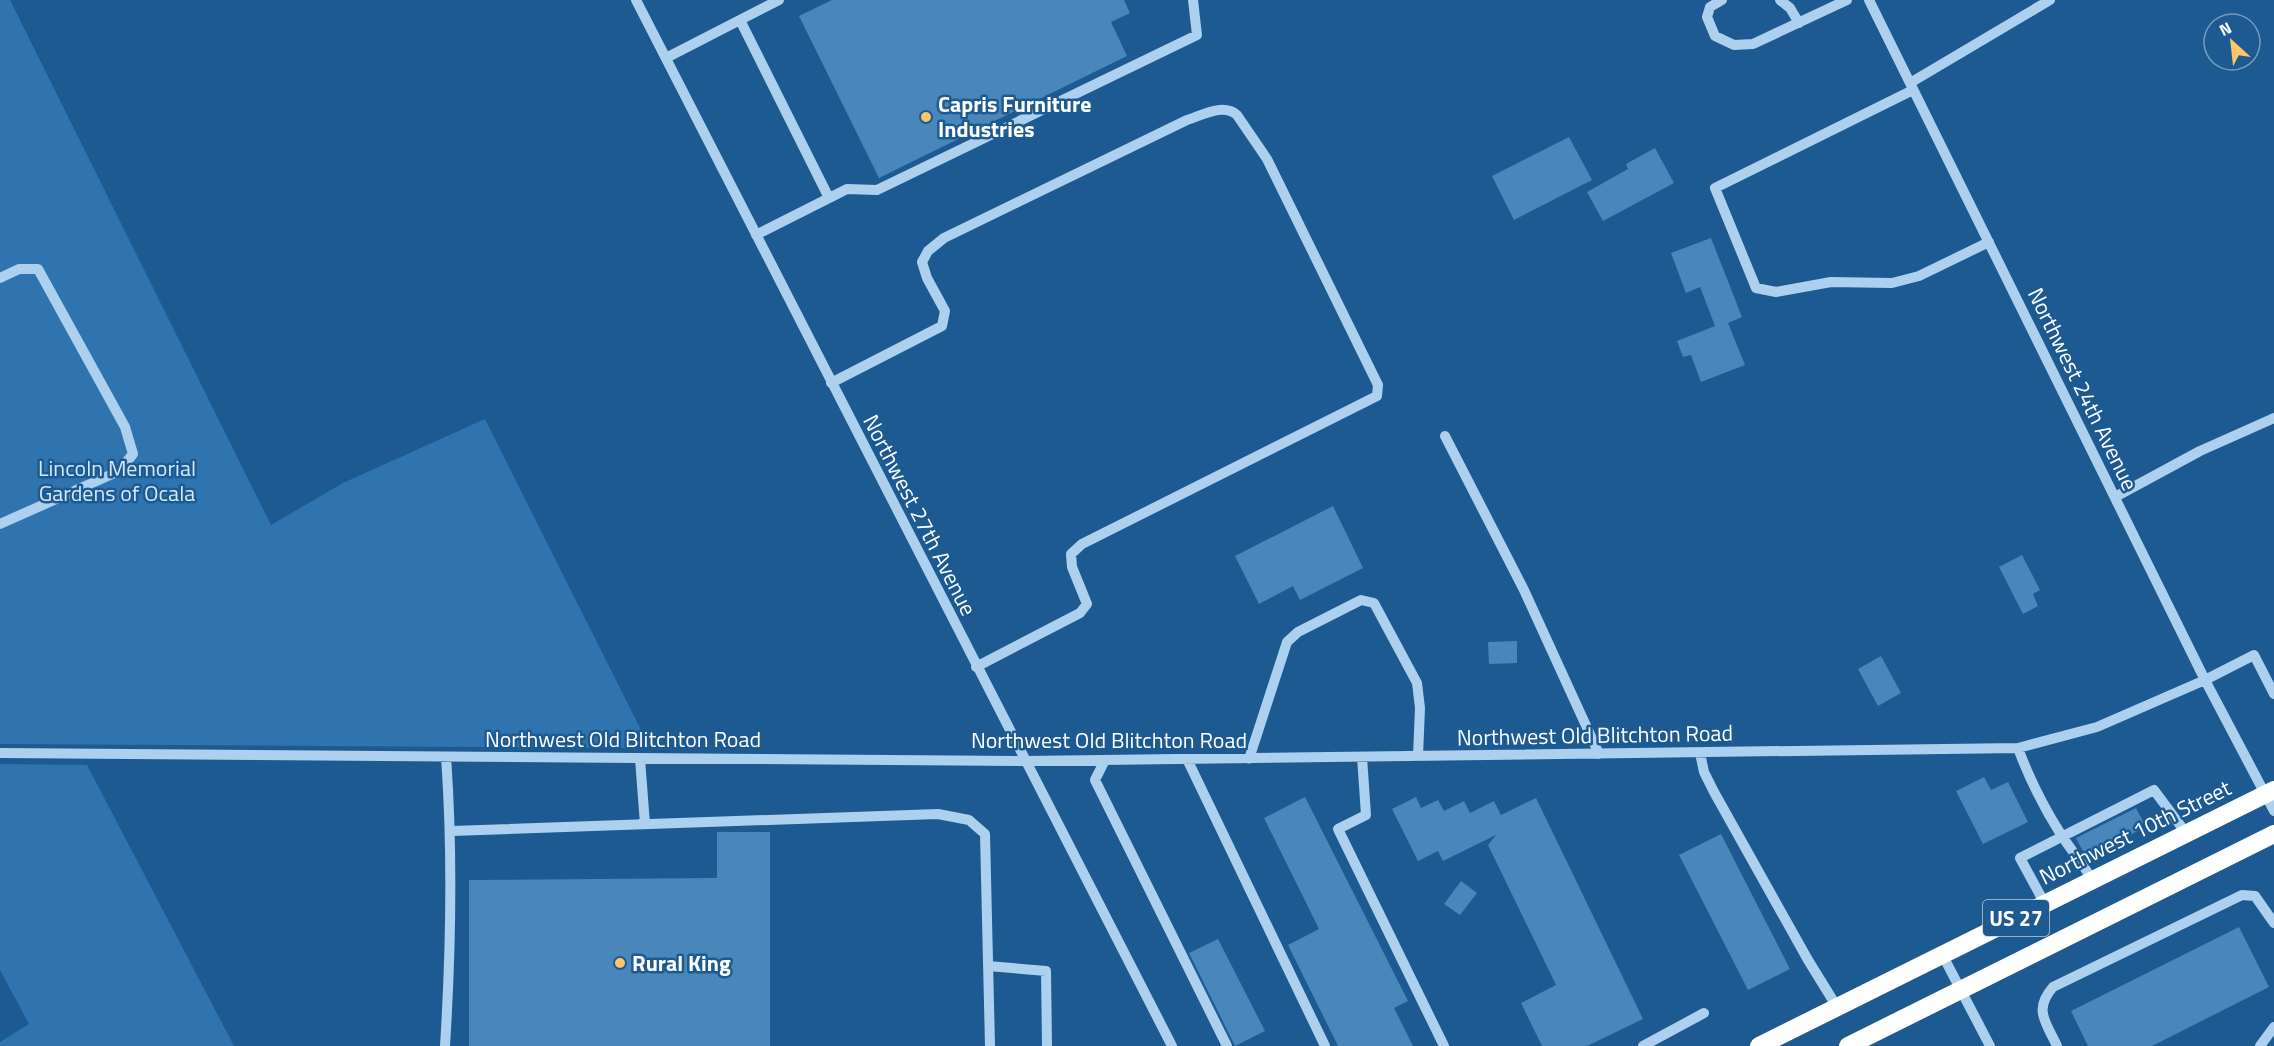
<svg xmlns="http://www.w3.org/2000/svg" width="2274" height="1046" viewBox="0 0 2274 1046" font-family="'Titillium Web',sans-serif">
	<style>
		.green { fill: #2f74af }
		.building { fill: #4986ba }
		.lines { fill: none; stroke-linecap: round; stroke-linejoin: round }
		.minor { stroke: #acd0ee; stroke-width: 10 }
		.highway { stroke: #fff; stroke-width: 18 }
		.poi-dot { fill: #ffc669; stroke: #1c5a91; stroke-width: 2 }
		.labels { text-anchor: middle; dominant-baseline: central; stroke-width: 5; stroke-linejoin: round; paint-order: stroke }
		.shield { fill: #1c5a91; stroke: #bbcede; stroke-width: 1.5 }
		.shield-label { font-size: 21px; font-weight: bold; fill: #fff }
		.poi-label { font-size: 22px; font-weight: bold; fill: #fff; stroke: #1c5a91; text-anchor: start }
		.street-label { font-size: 22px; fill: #fff; stroke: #1c5a91 }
		.park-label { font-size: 22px; fill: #d2e8fa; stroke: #1c5a91 }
	</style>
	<rect width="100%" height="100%" fill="#1c5a91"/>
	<path class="green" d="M0 0H10L271 525 343 483 485 419 650 748 0 744Z
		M0 764 87 765 234 1046H0V1042L29 1024 0 970Z"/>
	<path class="building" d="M832 0H1124L1130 13 1111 22 1127 56 879 178 799 16Z
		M1569 137 1592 180 1514 220 1492 176Z
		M1655 148 1674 183 1603 221 1587 192 1628 169 1626 164Z
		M1711 238 1742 317 1728 323 1745 365 1701 382 1691 355 1683 357 1677 341 1715 326 1700 287 1686 293 1671 253Z
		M1333 506 1363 568 1300 600 1293 586 1259 604 1235 556Z
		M2022 555 2040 590 2033 594 2038 606 2023 614 1999 567Z
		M1517 641V663L1489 664 1488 642Z
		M1881 656 1901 693 1878 706 1858 669Z
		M1984 777 1991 790 2008 782 2028 822 1983 844 1956 791Z
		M1305 797 1408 1001 1394 1008 1413 1046H1338L1288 945 1319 929 1264 818Z
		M1416 797 1421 808 1438 800 1444 811 1464 801 1470 813 1494 801 1501 815 1536 798 1643 1019 1587 1046H1542L1521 1003 1556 985 1488 845 1496 835 1443 861 1438 851 1418 861 1392 809Z
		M2136 808 2146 827 2086 857 2076 838Z
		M717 832H770V1046H469V880L717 878Z
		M1721 834 1790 969 1748 990 1679 855Z
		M1461 881 1477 893 1460 915 1444 904Z
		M2239 927 2269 987 2152 1046H2088L2071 1011Z
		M1218 939 1265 1031 1235 1046 1189 953Z"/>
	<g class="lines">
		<path class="minor" d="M636 0 1172 1046
			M1722 0 1710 7 1707 17 1715 36 1734 45 1753 44 1847 0
			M1780 0 1790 8 1799 23
			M1869 0 2205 680 2274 811
			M740 20 829 198
			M666 58 779 0
			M1910 83 2050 0
			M1913 90 1715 188 1756 288 1776 292 1831 282 1892 283 1919 276 1989 242
			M756 235 847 189 877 190 1197 35 1193 0
			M0 278 19 269H38L125 427 133 454 119 471 0 524
			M831 383 942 326 945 311 927 278 922 262 928 251 944 238 1187 120C1203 115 1223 103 1237 115L1267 159 1378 385 1377 396 1082 544 1071 554 1072 567 1087 604 1080 613 976 667
			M1445 436 1524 590 1599 754
			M2115 497 2200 451 2274 418
			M2018 748C2029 778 2043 806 2060 833 2070 849 2083 863 2092 880
			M0 753 1025 761 2018 748 2097 727 2205 680 2254 655 2274 694
			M1700 753 1704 772 1714 792 1808 960 1837 1007
			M1362 757 1366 815 1338 829 1444 1046
			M640 759 645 824
			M1187 759 1325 1046
			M1249 759 1287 642 1298 632 1361 600 1374 603 1417 683 1420 708 1418 756
			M1105 760 1095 780 1227 1046
			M452 831 938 814 969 820 985 834 990 1046
			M2045 904 2020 858 2154 790 2186 833
			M1942 954 1990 1046
			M988 966 1046 971 1047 1046
			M445 1046C451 950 453 854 446 757
			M1643 1046 1704 1013
			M2057 1046C2046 1022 2033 1010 2053 987L2242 895 2255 896 2274 923
			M2260 1046 2274 1027"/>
		<path class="highway" d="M1759 1046 2274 790
			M1848 1046 2274 834"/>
	</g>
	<g class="poi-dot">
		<circle cx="926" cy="117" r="6"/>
		<circle cx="620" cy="963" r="6"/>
	</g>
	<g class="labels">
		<rect class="shield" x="1983" y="900" width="66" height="36" rx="4.5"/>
		<g class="shield-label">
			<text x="2016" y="918">US 27</text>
		</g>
		<g class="poi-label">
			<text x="938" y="104">Capris Furniture<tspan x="938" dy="25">Industries</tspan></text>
			<text x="632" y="963">Rural King</text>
		</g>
		<g class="street-label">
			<text transform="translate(2083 389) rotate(64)">Northwest 24th Avenue</text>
			<text transform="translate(920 515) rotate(63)">Northwest 27th Avenue</text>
			<text transform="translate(1595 735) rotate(-1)">Northwest Old Blitchton Road</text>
			<text x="623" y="739">Northwest Old Blitchton Road</text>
			<text x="1109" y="740">Northwest Old Blitchton Road</text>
			<text transform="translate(2135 832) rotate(-26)">Northwest 10th Street</text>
		</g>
		<g class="park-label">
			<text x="117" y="468">Lincoln Memorial<tspan x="117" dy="25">Gardens of Ocala</tspan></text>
		</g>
	</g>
	<g transform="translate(2232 42) rotate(333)"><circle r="28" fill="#1c5a91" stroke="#779cbd" stroke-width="1.5"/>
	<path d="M0-4.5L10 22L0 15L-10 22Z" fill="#ffc669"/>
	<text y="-9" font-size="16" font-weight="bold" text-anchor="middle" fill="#ffffff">N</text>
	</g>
</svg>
